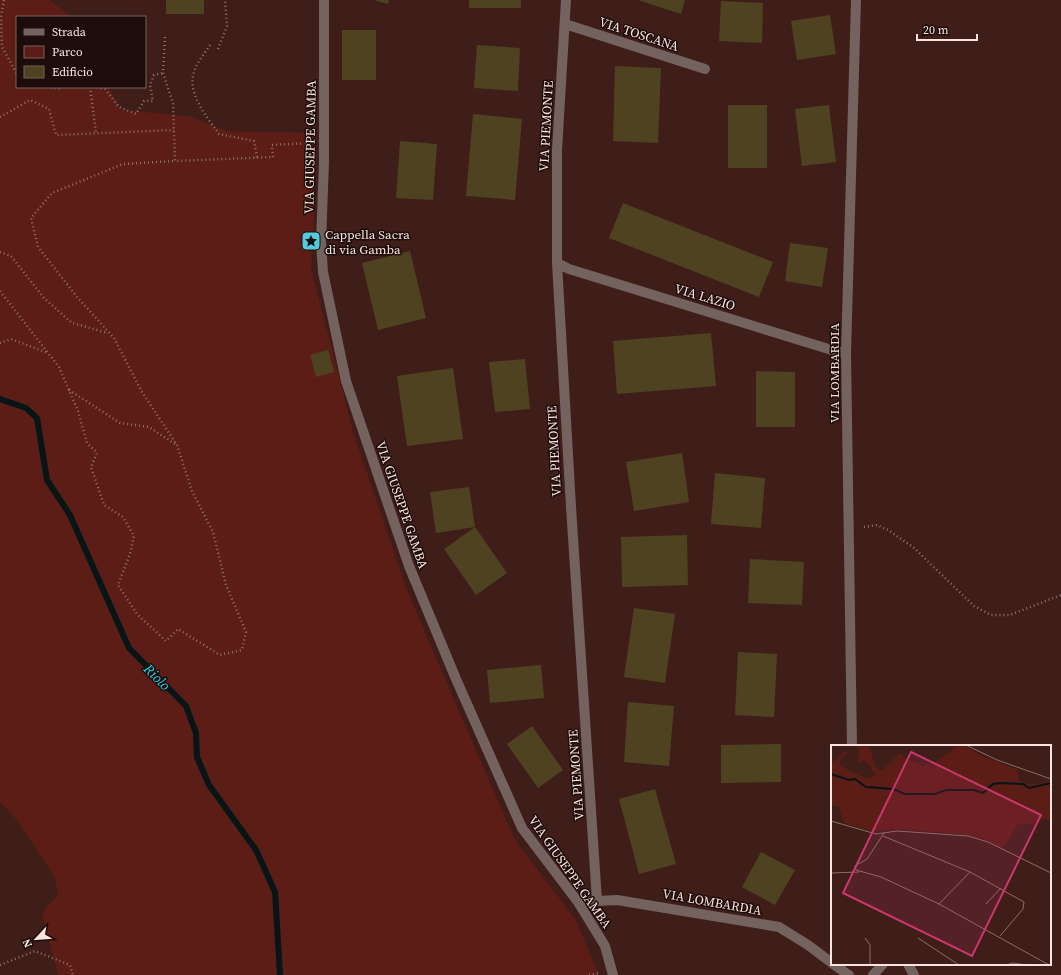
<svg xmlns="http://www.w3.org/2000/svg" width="1061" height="975" viewBox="0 0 1061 975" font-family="'Source Serif 4',serif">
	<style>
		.green { fill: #5c1d16 }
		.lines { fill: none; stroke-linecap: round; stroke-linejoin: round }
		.stream { stroke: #071517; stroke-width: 6 }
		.building { fill: #4f4221 }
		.path { stroke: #8f726e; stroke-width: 2.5; stroke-dasharray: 1 3; stroke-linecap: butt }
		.street { stroke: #74625f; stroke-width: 10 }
		.labels { text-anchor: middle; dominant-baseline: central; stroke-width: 3; stroke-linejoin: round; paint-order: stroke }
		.street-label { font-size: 13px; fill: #fbe3e0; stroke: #1c0d0a }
		.poi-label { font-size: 13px; fill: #fbe3e0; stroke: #1c0d0a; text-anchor: start }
		.water-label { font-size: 14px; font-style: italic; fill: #22d5ec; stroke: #1c0d0a }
		.inset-river { fill: none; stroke: #071517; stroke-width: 2 }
		.inset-road { fill: none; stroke: #8a6d69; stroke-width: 1 }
		.view { fill: #cb366f; fill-opacity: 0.15; stroke: #cb366f; stroke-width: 2 }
		.inset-edge { fill: none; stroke: #fbe3e0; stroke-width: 2 }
	</style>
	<rect width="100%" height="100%" fill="#3f1e19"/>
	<path class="green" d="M0 0H49L72 17H17V87H109L121 110 189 116 227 131 317 133 311 167 315 203 311 269 354 435 408 593 515 840 576 920 599 975H58L42 913 58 895 54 876 17 820 0 802Z"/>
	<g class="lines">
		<path class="stream" d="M0 399 26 408 37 418 47 480 70 515 129 648 186 706 196 733 197 757 209 785 256 850 275 892 280 975"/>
	</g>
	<path class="building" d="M166 0H204V14H166Z
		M374 0H389L388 4Z
		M469 0H521V8H469Z
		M638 0H685L681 14Z
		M721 1 763 3 762 43 719 41Z
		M830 15 836 54 797 60 791 21Z
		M342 30H376V80H342Z
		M477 45 520 48 518 91 474 88Z
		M615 66 661 68 658 143 613 141Z
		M728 105H767V168H728Z
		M829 105 836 162 802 166 795 109Z
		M473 114 522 119 515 200 466 196Z
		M400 141 437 144 433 200 396 198Z
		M623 203 773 262 759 297 609 238Z
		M790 243 828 248 822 287 785 281Z
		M410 251 426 318 378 330 362 263Z
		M711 333 716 386 617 394 613 341Z
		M328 350 334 372 316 377 310 355Z
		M525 359 530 409 495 412 489 362Z
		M453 368 463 439 407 446 397 376Z
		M756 371 795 372V427H756Z
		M682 453 689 502 634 511 626 462Z
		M715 473 765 478 761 528 711 524Z
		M469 487 475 527 507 573 476 595 444 549 475 527 436 533 430 492Z
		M687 535 688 585 622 587 621 537Z
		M750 559 804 562 802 605 748 603Z
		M634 608 675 614 665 683 624 677Z
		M738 652 777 654 774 717 735 715Z
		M541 665 544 698 490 703 487 670Z
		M628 702 674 706 669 766 624 762Z
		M532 726 563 770 538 788 507 744Z
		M781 744V782L721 783V745Z
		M655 789 676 864 639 874 619 799Z
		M761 852 795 870 775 905 742 887Z"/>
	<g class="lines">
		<path class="path" d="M4 0 1 17 2 47 17 74
			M165 37 163 73 173 103 175 161 273 157 272 145 309 143
			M210 45C205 53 198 61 195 69 185 92 207 117 219 134L254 141 257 158
			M218 49 227 26 225 0
			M51 87 62 89
			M90 87 96 133
			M97 87 105 89 119 107 136 114 144 101H153L150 85 154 75 163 73
			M0 117 30 100 49 109 56 135 174 130
			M0 252 11 256 44 298 72 323 108 333
			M0 291 59 367 78 411 87 443 97 453 91 467 104 505 123 517 134 536 130 554 118 585 137 614 166 641 178 629 220 655 242 650 246 632 226 585 213 532 192 491 177 445 142 392 114 338 77 297 38 247 31 218 52 193 123 164 175 161
			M0 343 11 339 48 353
			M69 390 120 423 149 427 175 444
			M864 527 877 525 888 530 913 547 974 606 991 615H1010L1061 595
			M0 965 35 951 70 965 73 975
			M589 975 598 973"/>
		<path class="street" d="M324 0V162L321 242 323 272 346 381 409 566 456 679 522 828 578 902 605 946 613 975
			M566 0 557 150V263L571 507 597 901
			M565 24 705 69
			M557 263 569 269 835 351 846 353
			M852 746 846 353 856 0
			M578 902 617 900 779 927 808 945 832 963
			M833 964 849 975
			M908 964 914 975
			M873 975 883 964"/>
	</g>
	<defs>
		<g id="sight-square" transform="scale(1)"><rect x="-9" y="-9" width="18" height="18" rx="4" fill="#54cadc" stroke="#1c0d0a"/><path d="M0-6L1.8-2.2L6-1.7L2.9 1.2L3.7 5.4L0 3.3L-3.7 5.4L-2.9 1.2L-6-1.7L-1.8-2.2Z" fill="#111"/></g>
	</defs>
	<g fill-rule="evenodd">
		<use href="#sight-square" x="311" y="241"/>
	</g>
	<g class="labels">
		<g class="street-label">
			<text transform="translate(639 34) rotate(18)">VIA TOSCANA</text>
			<text transform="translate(546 126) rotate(-87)">VIA PIEMONTE</text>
			<text transform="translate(310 147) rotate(-89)">VIA GIUSEPPE GAMBA</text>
			<text transform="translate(705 297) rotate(17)">VIA LAZIO</text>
			<text transform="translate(834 373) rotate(-90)">VIA LOMBARDIA</text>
			<text transform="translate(554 451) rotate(-93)">VIA PIEMONTE</text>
			<text transform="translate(402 505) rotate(71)">VIA GIUSEPPE GAMBA</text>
			<text transform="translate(576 775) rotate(-94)">VIA PIEMONTE</text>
			<text transform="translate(570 872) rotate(55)">VIA GIUSEPPE GAMBA</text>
			<text transform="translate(712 902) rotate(10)">VIA LOMBARDIA</text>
		</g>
		<g class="poi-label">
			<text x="325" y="234">Cappella Sacra<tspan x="325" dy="15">di via Gamba</tspan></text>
		</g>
		<g class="water-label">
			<text transform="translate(157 677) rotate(45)">Riolo</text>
		</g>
	</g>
	<g transform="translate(831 745)">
		<rect width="220" height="220" fill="#3f1e19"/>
		<path d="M27 0H38L44 22 51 26 69 8 76 15 86 17 90 21 104 18 127 0H132L151 11 187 25V36L194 39H208L220 35V75L210 74 202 79H187L172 104 154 94 129 89 65 84 40 86 13 78 7 61H0V17L6 15 14 6 16 8 9 15V21L34 33 45 31 37 18 33 15 28 18Z" fill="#5c1d16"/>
		<path class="inset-river" d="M0 29 18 35 24 34 35 42 62 44 74 49H104L115 45H143L152 48 162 39 168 38 192 39 198 43 220 38"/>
		<path class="inset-road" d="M135 0 166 15 220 34M0 76 45 89 66 86 137 91 157 97 220 128M53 88 36 114 24 121 25 125 50 132 108 159 218 220M52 91 139 127 193 157 192 164 169 191M0 128 28 127M108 159 139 127M155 159 170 143M34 193 39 200V220M87 193 128 220M175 220 182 218 196 220"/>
		<path class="view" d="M80 7 210 70 141 211 12 148Z"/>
		<rect width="220" height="220" class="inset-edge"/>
	</g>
	<rect x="16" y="16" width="130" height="72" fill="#1c0d0a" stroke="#756360"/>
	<rect x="24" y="29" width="20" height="6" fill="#74625f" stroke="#756360"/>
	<text x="52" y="36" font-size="12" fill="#fbe3e0">Strada</text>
	<rect x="24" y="46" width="20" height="12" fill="#5c1d16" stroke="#756360"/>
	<text x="52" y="56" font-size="12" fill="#fbe3e0">Parco</text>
	<rect x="24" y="66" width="20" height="12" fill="#4f4221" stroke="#756360"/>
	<text x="52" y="76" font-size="12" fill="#fbe3e0">Edificio</text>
	<g transform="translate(36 939) rotate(244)" stroke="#1c0d0a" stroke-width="3" paint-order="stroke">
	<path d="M0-3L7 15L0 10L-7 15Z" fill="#fbe3e0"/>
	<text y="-6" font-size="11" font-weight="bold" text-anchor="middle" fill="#fbe3e0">N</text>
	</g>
	<path d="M917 34v6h60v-6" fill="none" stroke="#fbe3e0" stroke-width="2"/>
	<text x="923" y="34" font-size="12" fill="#fbe3e0" stroke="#1c0d0a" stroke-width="3" paint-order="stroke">20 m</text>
</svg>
